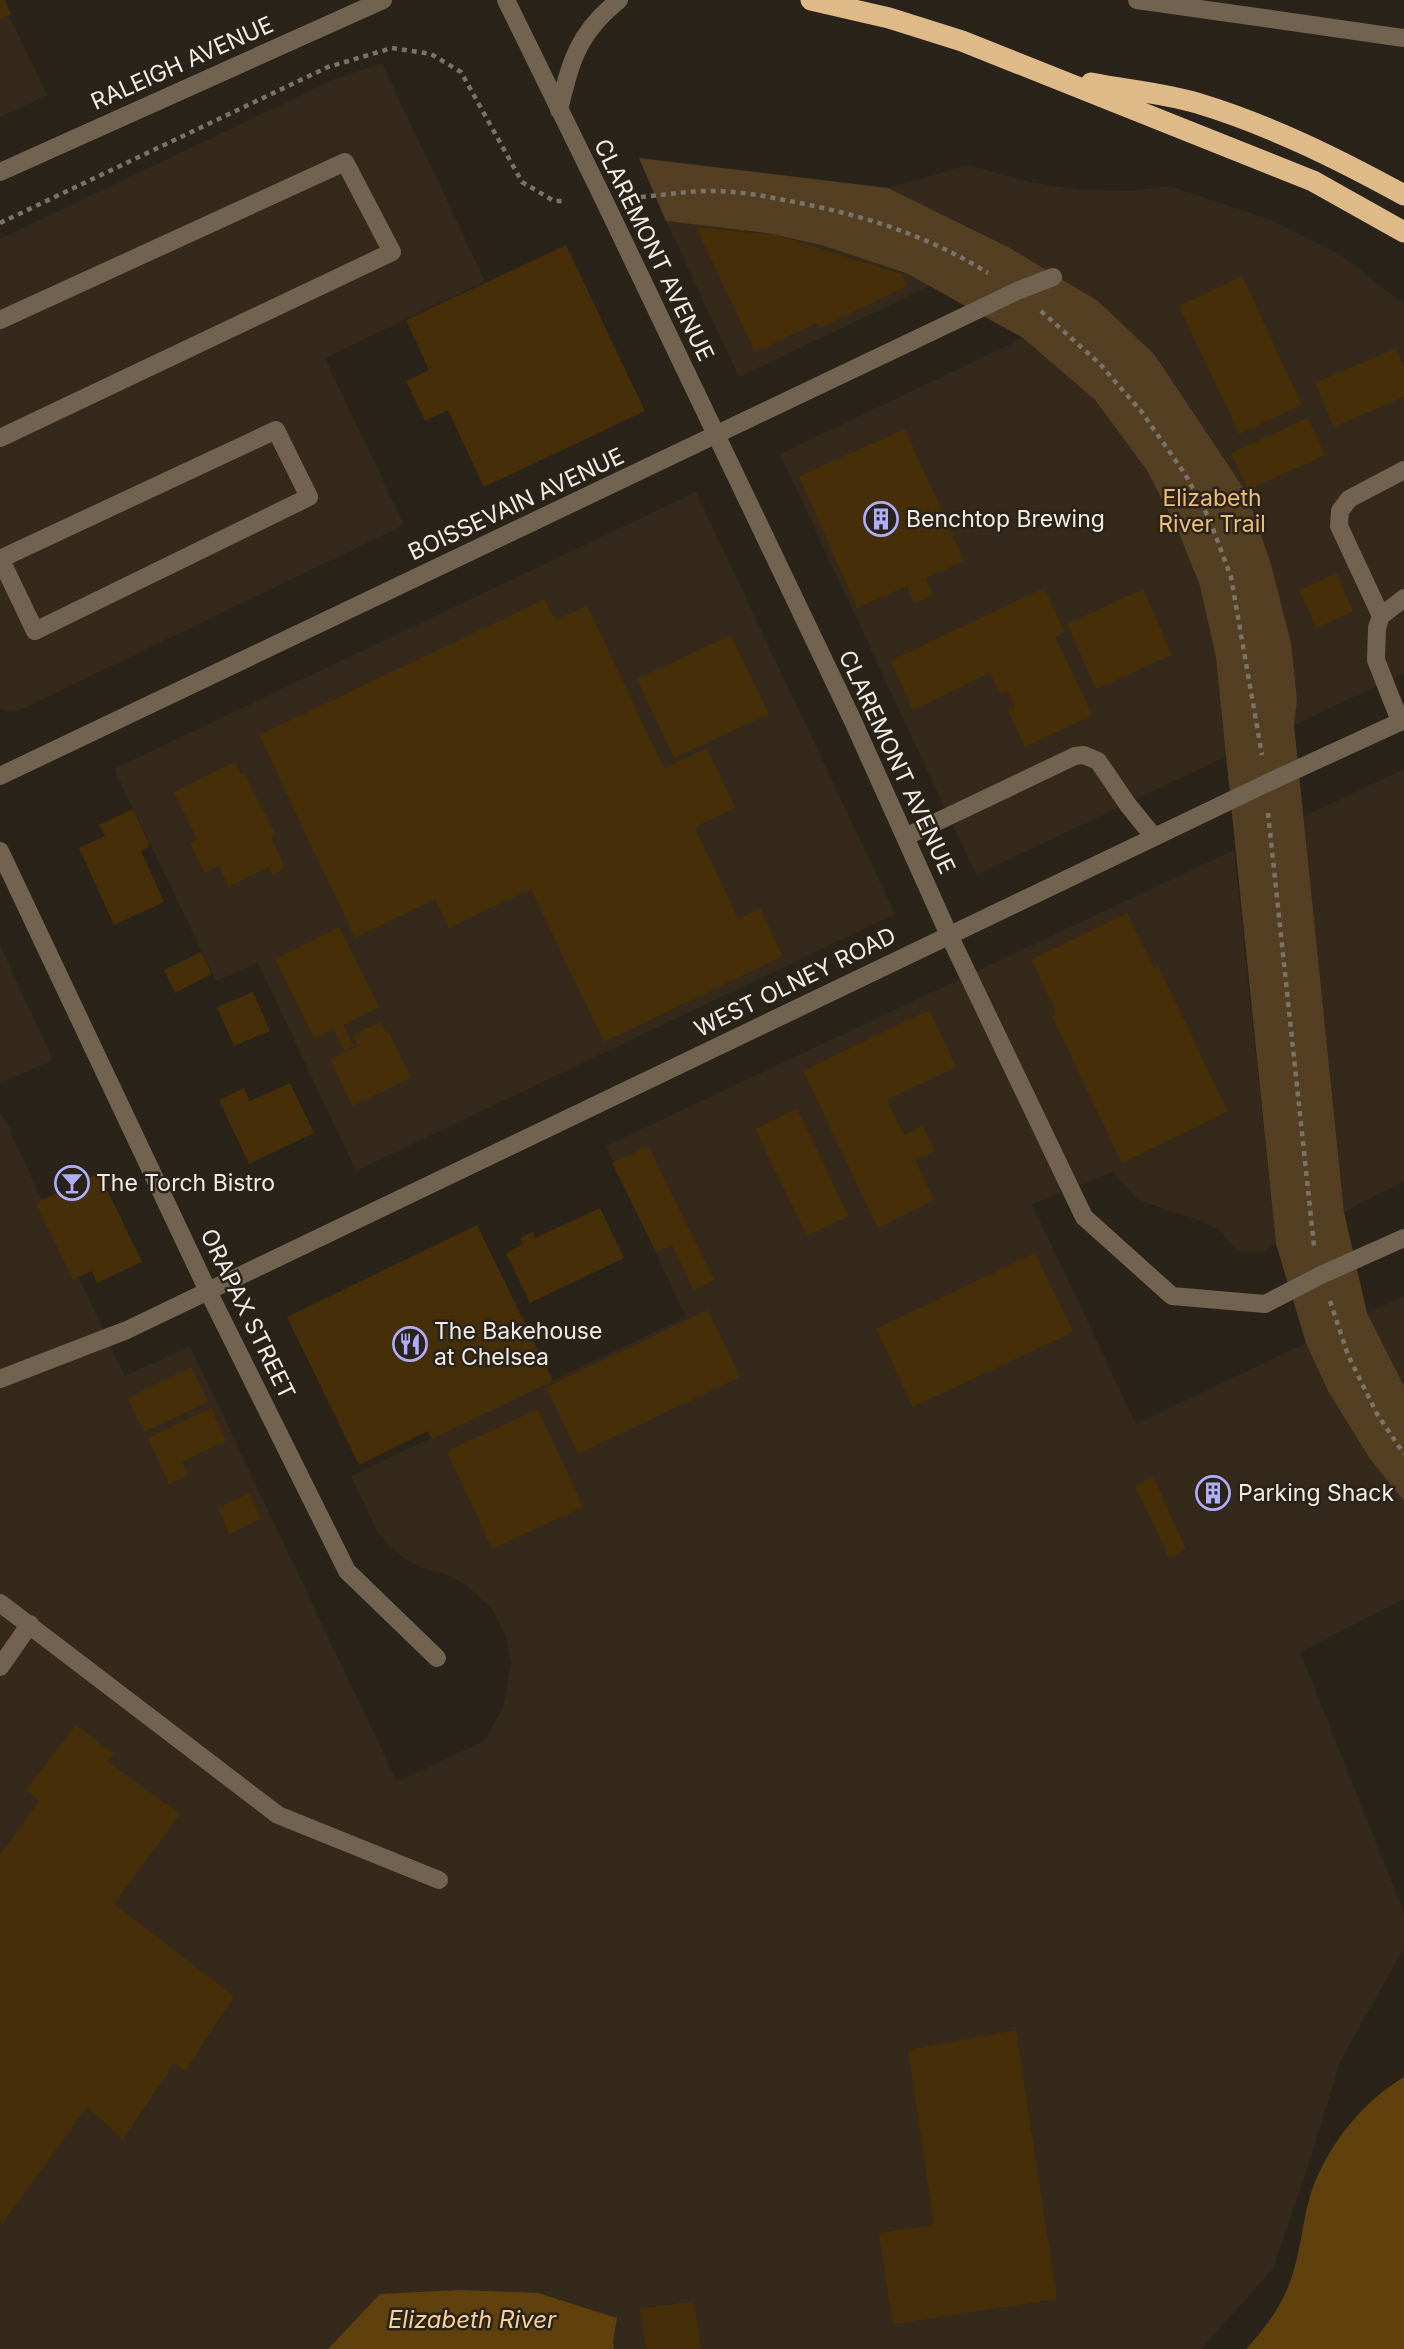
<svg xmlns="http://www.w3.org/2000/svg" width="1404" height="2349" viewBox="0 0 1404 2349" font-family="Inter,sans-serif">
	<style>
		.built { fill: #34291a }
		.green { fill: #543f22 }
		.water { fill: #60410d }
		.building { fill: #462f08 }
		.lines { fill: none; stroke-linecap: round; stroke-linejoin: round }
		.path { stroke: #79736a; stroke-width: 4.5; stroke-dasharray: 5 5; stroke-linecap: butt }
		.minor { stroke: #71634f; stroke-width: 18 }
		.highway { stroke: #dfba89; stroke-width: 21 }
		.labels { text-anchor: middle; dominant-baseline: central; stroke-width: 5; stroke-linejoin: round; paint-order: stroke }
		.street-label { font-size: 23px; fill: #f1ece6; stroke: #2a2319 }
		.park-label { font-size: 23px; fill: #eebc74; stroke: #2a2319 }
		.poi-label { font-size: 23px; fill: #f1ece6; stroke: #2a2319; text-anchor: start }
		.water-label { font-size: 24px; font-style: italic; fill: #f9d098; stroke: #2a2319 }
	</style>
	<rect width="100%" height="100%" fill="#2a2319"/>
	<path class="built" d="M0 0H2L47 95 0 117Z
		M382 63 485 281 325 358 404 525 18 711 8 712 0 709V239L335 79Z
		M968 165 1030 182 1082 190 1132 191 1169 186 1271 220 1342 256 1404 304V673L1294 725 1297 700 1154 354 1098 301 1010 248 888 188Z
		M666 221 767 233 821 245 906 273 930 286 739 377Z
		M1023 338 1095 400 1146 469 1176 526 1200 586 1216 658 1227 756 976 875 780 454Z
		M696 492 895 914 356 1171 258 963 216 981 114 769Z
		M1404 769V1181L1344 1212 1303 817Z
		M1234 850 1276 1244 1262 1252 1245 1253 1235 1248 1218 1229 1197 1219 1171 1212 1137 1199 1113 1172 1032 1204 1136 1424 1306 1343 1328 1391 1370 1458 1404 1501V1599L1300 1652 1404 1913V1948L1340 2062 1311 2157 1273 2269 1201 2349H0V1113L12 1131 10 1132 125 1376 190 1346 397 1782 484 1741 503 1708 511 1663 506 1637 493 1610 466 1585 445 1574 422 1568 402 1557 388 1544 378 1533 351 1476 686 1317 606 1146Z
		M0 945 53 1060 0 1083Z
		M1404 1296V1386L1367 1313Z"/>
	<path class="green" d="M639 158 888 188 1010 248 1098 301 1154 354 1246 492 1271 564 1291 643 1297 700 1294 725 1344 1212 1367 1313 1404 1386V1501L1370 1459 1328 1391 1306 1343 1276 1244 1216 658 1200 586 1176 526 1146 469 1095 400 1023 338 906 273 821 245 767 233 666 221Z"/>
	<path class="water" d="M1404 2077V2349H1246C1264 2330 1281 2307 1290 2282 1301 2253 1302 2221 1311 2193 1327 2146 1362 2102 1404 2077Z
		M460 2290 538 2293 617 2318 613 2341 614 2349H328L380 2294Z"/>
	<path class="building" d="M0 0H5L11 14 0 19Z
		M696 227 775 235 902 274 907 286 820 328 817 323 755 352Z
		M566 245 645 411 484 487 448 410 425 421 406 381 429 370 406 320Z
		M1242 276 1302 405 1239 434 1179 306Z
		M1396 348 1404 367V397L1334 427 1315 383Z
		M1308 418 1325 455 1248 490 1231 453Z
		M905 429 964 561 926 578 933 595 914 603 907 586 857 608 799 476Z
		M1337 573 1353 612 1316 628 1299 590Z
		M1044 588 1065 632 1055 636 1092 715 1025 747 1008 710 1015 707 1007 691 1000 694 990 673 913 710 890 661Z
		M1143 589 1172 655 1096 689 1067 624Z
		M545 599 555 620 587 606 664 768 707 748 735 808 695 827 738 919 760 908 783 956 604 1042 531 889 449 928 435 899 355 938 259 735Z
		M731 635 769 714 674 758 637 679Z
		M235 762 241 774 244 773 275 834 271 836 285 869 273 875 269 867 229 887 219 865 205 873 190 843 197 839 174 792Z
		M133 809 150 846 141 851 164 902 114 925 79 848 105 836 99 825Z
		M1127 913 1154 968 1158 966 1228 1111 1122 1163 1052 1017 1056 1012 1031 960Z
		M339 927 379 1007 343 1025 354 1046 344 1051 333 1029 314 1039 275 959Z
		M201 952 212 974 175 993 164 970Z
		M253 992 270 1031 234 1046 217 1007Z
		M929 1010 956 1067 887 1100 904 1135 923 1126 934 1151 915 1160 934 1200 878 1228 803 1071Z
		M381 1022 386 1033 389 1032 411 1078 352 1106 330 1059 358 1046 353 1035Z
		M290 1083 314 1133 249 1164 219 1100 244 1088 250 1101Z
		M797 1109 849 1216 807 1236 755 1129Z
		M648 1146 714 1280 694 1290 672 1245 656 1252 612 1163Z
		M99 1173 142 1262 97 1283 92 1271 73 1280 36 1203Z
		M600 1208 624 1258 530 1303 506 1253 523 1244 520 1238 533 1232 535 1238Z
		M477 1225 553 1381 432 1439 428 1431 359 1465 287 1317Z
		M1035 1253 1073 1332 913 1407 876 1329Z
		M708 1310 740 1377 578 1454 546 1387Z
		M191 1367 208 1402 144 1432 128 1398Z
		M211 1408 226 1441 182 1462 188 1475 169 1484 148 1438Z
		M538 1409 583 1507 492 1549 447 1451Z
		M1153 1476 1186 1549 1169 1558 1135 1486Z
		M249 1493 261 1519 229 1534 218 1508Z
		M76 1725 115 1754 107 1761 180 1814 114 1904 234 1996 185 2072 175 2063 123 2139 87 2107 2 2224 0 2223V1855L39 1801 26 1790Z
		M1016 2030 1057 2299 893 2324 879 2233 934 2225 908 2050Z
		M694 2301 701 2349H646L640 2309Z"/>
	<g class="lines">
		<path class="path" d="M641 197C664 195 688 191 711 191 735 191 760 195 784 200 856 213 926 234 988 273
			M0 223 328 67 392 48 431 54 461 72 522 182 554 201H562
			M1041 311 1099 363 1141 411 1185 474 1209 518 1231 577 1262 755
			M1268 813 1314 1246
			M1330 1301 1348 1355 1377 1414 1404 1454"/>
		<path class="minor" d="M506 0 603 198 852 719 949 935 1084 1217 1172 1296 1265 1304 1321 1275 1404 1238
			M1137 0 1404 38
			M559 110C571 60 578 33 619 0
			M0 172 383 0
			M0 320 345 162 392 252 0 438
			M0 558 35 631 309 497 276 430 0 559
			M1381 616 1339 526 1340 511 1349 499 1404 470
			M1400 721 1376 660 1377 628 1381 616 1404 598
			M0 776 1017 291 1053 277
			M905 837 1075 756 1084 755 1098 761 1128 805 1154 837
			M0 851 208 1291 347 1571 437 1658
			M0 1379 127 1330 1265 784 1404 720
			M0 1603 278 1815 439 1880
			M0 1667 30 1624"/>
		<path class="highway" d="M811 0 889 18 962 41 1313 181 1404 232
			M1091 83C1126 90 1163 93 1197 103 1270 125 1338 159 1404 195"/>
	</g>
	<defs>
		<g id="building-ring" transform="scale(1.75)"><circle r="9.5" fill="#2a2319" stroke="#b0aefa" stroke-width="1.5"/><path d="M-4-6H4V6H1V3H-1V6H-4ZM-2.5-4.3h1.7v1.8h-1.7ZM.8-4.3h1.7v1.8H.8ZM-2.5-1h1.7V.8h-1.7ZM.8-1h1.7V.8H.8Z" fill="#b0aefa"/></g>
		<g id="bar-ring" transform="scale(1.75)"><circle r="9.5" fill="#2a2319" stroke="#b0aefa" stroke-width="1.5"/><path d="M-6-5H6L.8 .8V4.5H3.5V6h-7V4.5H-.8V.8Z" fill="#b0aefa"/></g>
		<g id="restaurant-ring" transform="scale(1.75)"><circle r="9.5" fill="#2a2319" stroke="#b0aefa" stroke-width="1.5"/><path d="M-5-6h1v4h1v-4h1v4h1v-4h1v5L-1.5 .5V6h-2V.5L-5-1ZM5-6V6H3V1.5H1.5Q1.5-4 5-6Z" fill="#b0aefa"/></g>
	</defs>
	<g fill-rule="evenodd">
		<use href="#building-ring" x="881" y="519"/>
		<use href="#bar-ring" x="72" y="1183"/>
		<use href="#restaurant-ring" x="410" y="1344"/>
		<use href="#building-ring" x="1213" y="1493"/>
	</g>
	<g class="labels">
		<g class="street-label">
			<text transform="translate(182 63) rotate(-24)">RALEIGH AVENUE</text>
			<text transform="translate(654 250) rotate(64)">CLAREMONT AVENUE</text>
			<text transform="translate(516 504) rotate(-25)">BOISSEVAIN AVENUE</text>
			<text transform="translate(897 762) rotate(65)">CLAREMONT AVENUE</text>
			<text transform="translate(795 982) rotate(-26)">WEST OLNEY ROAD</text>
			<text transform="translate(248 1314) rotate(64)">ORAPAX STREET</text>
		</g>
		<g class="park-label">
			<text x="1212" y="498">Elizabeth<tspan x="1212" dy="26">River Trail</tspan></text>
		</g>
		<g class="poi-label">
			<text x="906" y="519">Benchtop Brewing</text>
			<text x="96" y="1183">The Torch Bistro</text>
			<text x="434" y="1331">The Bakehouse<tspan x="434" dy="26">at Chelsea</tspan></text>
			<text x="1238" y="1493">Parking Shack</text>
		</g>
		<g class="water-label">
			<text x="472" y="2319">Elizabeth River</text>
		</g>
	</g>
</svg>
